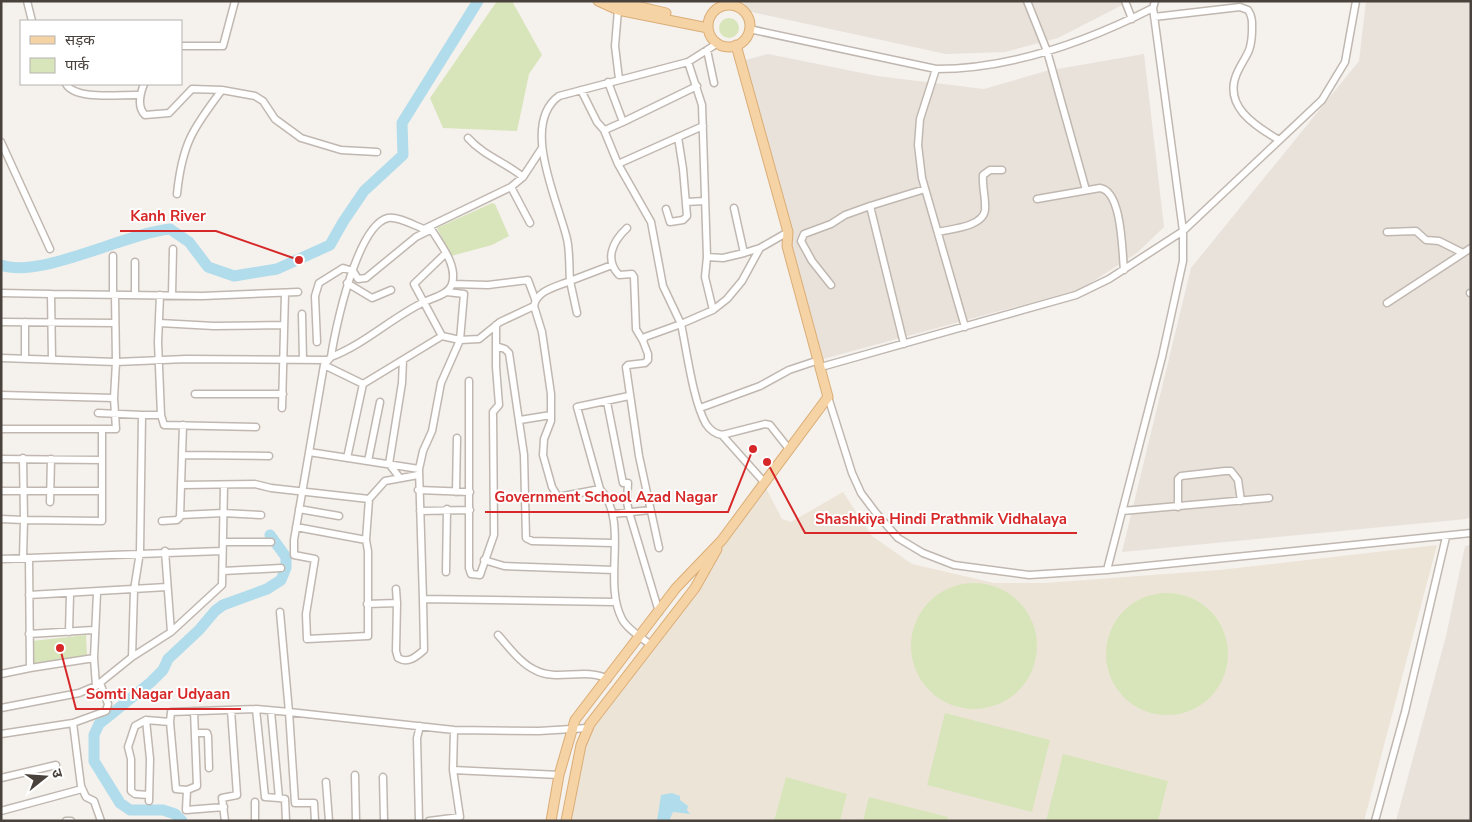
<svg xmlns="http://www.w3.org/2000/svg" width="1472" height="822" viewBox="0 0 1472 822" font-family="'Nunito Sans','Noto Sans Devanagari',sans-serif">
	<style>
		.residential { fill: #e8e2db }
		.education { fill: #ede4d8 }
		.green { fill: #d8e5ba }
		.water { fill: #b0dceb }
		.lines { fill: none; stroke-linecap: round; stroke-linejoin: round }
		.river { stroke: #b0dceb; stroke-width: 11 }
		.minor-casing { stroke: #c0b8b0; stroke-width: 9 }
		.major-casing { stroke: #daad76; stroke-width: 11 }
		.minor { stroke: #fff; stroke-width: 6 }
		.major { stroke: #f6d3a5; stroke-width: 9 }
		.leader { fill: none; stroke: #d62828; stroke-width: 2 }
		.callout-dot { fill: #d62828; stroke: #fff; stroke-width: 2 }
		.callout-label { font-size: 15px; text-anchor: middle; font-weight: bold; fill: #d62828; stroke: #fff; stroke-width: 4; stroke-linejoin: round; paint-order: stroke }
	</style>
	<rect width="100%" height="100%" fill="#f5f1ed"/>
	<path class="residential" d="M742 1H1130L1058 38 1005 52 946 54 751 12Z
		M1366 1H1471V517L1466 519 1122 552 1191 268 1359 61Z
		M768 54 877 76 984 89 1046 71 1144 54 1164 227 1137 253 1081 289 823 359 742 61Z
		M1471 545V821H1396L1446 636 1465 546Z"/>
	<path class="education" d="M766 488 782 519 791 522 843 492 872 536 912 564 994 583H1045L1219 570 1437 545 1364 821H563L582 725Z"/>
	<path class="green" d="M497 1H512L542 55 529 74 517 131 443 128 430 98Z
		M719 28a10 10 0 1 1 20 0a10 10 0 1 1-20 0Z
		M492 203 495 204 509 236 492 245 451 256 437 228Z
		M911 646a63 63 0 1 1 126 0a63 63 0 1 1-126 0Z
		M1106 654a61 61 0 1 1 122 0a61 61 0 1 1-122 0Z
		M86 635 87 656 34 663 32 641Z
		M945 713 1050 740 1032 812 927 785Z
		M1063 754 1168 781 1158 821H1046Z
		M786 777 847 794 840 821H774Z
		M869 797 948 817 947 821H863Z"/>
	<path class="water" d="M672 793 680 796V800L688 806 687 810 690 814 673 812 669 821H657L661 795Z"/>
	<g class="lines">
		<path class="river" d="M1 265C41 279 123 234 170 229L189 242 208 267 234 276 277 269 330 245 343 222 364 191 403 155 402 123 478 1
			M182 821 175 814 163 810H130L120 803 94 761V735L99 724 151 682 163 670 168 659 199 630 215 611 223 605 267 589 281 580 286 568V557L270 535"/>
		<g class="minor-casing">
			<path id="minor" d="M27 1 32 21
				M1027 1 1047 51 1086 190
				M1125 1 1132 19
				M723 6 724 1
				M618 10 615 46 619 79
				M1154 17 1240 7 1248 10C1253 17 1252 24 1252 32 1251 54 1246 54 1238 71 1221 105 1255 126 1279 140
				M749 29 936 69C1011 69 1086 42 1153 8
				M181 46H223L235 1
				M707 50 714 83
				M688 62 702 105 707 257 705 277 713 310
				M936 69 920 119 918 145 922 178 965 327
				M608 82 623 122 697 86
				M66 84C76 101 121 94 140 95
				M144 84C140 94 137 107 145 115L169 113 192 89 222 90
				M581 90 597 122 604 130 618 164 651 222 663 286 681 324 645 337 643 341 648 354V360L645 363 628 365 626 367 639 456 659 548
				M605 130 623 122
				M468 138C484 156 505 162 523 177
				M1 142 50 249
				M618 164 703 126
				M511 187 530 223
				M177 194C182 144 193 128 222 90L255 96 263 101 275 119 301 138 341 150 377 152
				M1037 199 1100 188C1122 191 1122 250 1124 270
				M686 202 705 201
				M870 206 904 344
				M734 208 744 253 760 248
				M666 209 670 222 683 220 687 216 683 169 678 137
				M627 228C613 241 604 259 619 275L632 274 634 277 636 329 643 341
				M788 232 760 248 742 281 727 299 713 310 681 324C687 352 693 401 706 424 710 430 716 434 722 435L765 424 770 425 789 449
				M938 232C950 229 983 227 985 210 986 199 982 186 983 175L990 170H1002
				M1387 232 1416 231 1426 240 1439 241 1463 253
				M707 257 723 258 744 253
				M135 262V294
				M347 283 372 298 391 290
				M452 284 488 285 528 280 535 299
				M831 285 812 261 801 241 804 234 831 224 845 215 870 206 925 189
				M1 293 51 294
				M1470 293H1471
				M113 294V256
				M172 295 173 249
				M1387 303 1471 248
				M534 306C537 290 556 287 570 281 569 268 570 252 567 239 558 201 520 124 559 96L688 62 718 43
				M577 313 570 281 612 265
				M302 314 303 360
				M1 322 115 323
				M25 322V358
				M159 323 214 326 284 325
				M442 336 414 284 446 253
				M317 342 315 296 319 283 343 268 353 271 358 279 366 278 416 237 430 230
				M496 346 505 349 509 353 524 455 526 538 532 541 613 543
				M331 357C365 344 391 318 424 302 434 297 448 295 452 284 458 264 439 243 430 227
				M1 358 116 362 186 359 328 360
				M52 359 51 294 202 296 298 292
				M324 365 363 384 442 336 460 340 464 294 447 292
				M821 367 1076 295 1109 279 1183 231 1322 100 1345 62 1356 1
				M469 381V568L471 574 480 575 494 535 493 412 499 405 496 367V325
				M195 394H283
				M1 395 114 398
				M828 397 852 473 861 493 876 513 898 538 923 553 954 565 1029 575 1107 570 1471 533
				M607 402 623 483H628L627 502 629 512 659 612
				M282 408 285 293
				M700 408 760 386 789 370 819 360
				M98 413 142 415
				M161 415 164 425 256 427
				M520 420 551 415
				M183 425 181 485 255 484 271 488 369 499 385 481 418 475
				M1 429H102
				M722 435 764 482
				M309 452 419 469 423 451 432 431 441 383 460 340 479 339 500 322 534 306 542 332 551 394V421L544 439 543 455 552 487 558 497 600 489C630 522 602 581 622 619 627 629 642 638 651 645
				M183 455 269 456
				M347 458 363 384
				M1 459 102 460
				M368 461 380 402
				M419 469 423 599 615 602
				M400 478 389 464 402 383 403 360
				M600 489 577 407 629 396
				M418 490 470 492
				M1 491H102
				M456 492 457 438
				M369 499 366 540 368 551V636L307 639 306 614 315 559 294 555V540L324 365 331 357C335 329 357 225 388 218 398 216 415 226 424 229L511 187 523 177 542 148
				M50 502 51 459
				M1178 507V479L1181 476 1225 471H1231L1238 480 1241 501
				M299 509 339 516
				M420 511 470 510
				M1122 511 1269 498
				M613 514 650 510
				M181 515 223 513 261 515
				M1 519 24 520 23 458
				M162 521 177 520 180 517 181 485
				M296 527 366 540
				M223 542H271
				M23 558 24 520 102 521V429H116L114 398 116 362 115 295
				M29 558 30 668 94 658 96 686
				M1 559 222 551
				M484 560 504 566 614 570
				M1107 570 1162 357 1183 261V231L1153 8 1155 1
				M223 571 281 568
				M446 572 447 509
				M29 595 167 587
				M397 603 396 651 398 658C408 664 416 657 424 650L423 599
				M367 604 397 603 396 589
				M280 612 289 712 454 730 539 731 588 728
				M69 632 70 594
				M171 632 222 585 224 486
				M29 634 93 630
				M498 635C509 647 520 663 535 670 557 682 585 667 608 679
				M132 657 134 590 140 552 142 415H161L158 342 160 295
				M94 658 97 593
				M1 674 30 668
				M1 708 79 693 96 686 132 657 171 632 165 551
				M256 709 265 797 279 798
				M271 711 279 798 285 799 286 821
				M146 720 135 726 128 747 131 759V791L135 794 148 795
				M73 723 81 786 86 797 94 801 101 821
				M195 733H207L208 736 209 768
				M1 734 73 723 106 711 108 704 100 683
				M453 770 454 730
				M355 775 356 821
				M383 777 384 821
				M1 778 56 765
				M326 782 329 821
				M187 790 197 786 194 711
				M149 801 150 759 146 720 170 722
				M255 802V821
				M224 807 186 810 187 790 176 789 170 722 171 712 256 709 289 712 295 803H314L315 821
				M1 811 82 789
				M66 821H71
				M225 821 222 798 237 795 231 710
				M419 821 417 738 420 726
				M429 821 460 817 453 770 559 775
				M1375 821 1405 712 1446 537"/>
		</g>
		<g class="major-casing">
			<path id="major" d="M598 1 618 10 708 28
				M616 1 666 13
				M708 26a21 21 0 1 1 42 0a21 21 0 1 1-42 0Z
				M551 821 559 775 575 720 676 588 722 540 828 397 787 246 788 232 736 45
				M566 821 581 745 590 724 695 588 717 549"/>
		</g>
		<use href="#minor" class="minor"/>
		<use href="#major" class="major"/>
	</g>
	<path class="leader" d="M299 260L216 231H120M753 449L728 512H485M767 462L805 533H1077M60 648L76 709H241"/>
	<g class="callout-dot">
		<circle cx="299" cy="260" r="5"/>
		<circle cx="753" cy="449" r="5"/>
		<circle cx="767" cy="462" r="5"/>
		<circle cx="60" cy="648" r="5"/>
	</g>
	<g class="callout-label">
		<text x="168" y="221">Kanh River</text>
		<text x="606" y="502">Government School Azad Nagar</text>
		<text x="941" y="524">Shashkiya Hindi Prathmik Vidhalaya</text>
		<text x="158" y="699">Somti Nagar Udyaan</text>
	</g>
	<rect width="1472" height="822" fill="none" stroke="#49413b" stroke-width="5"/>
	<rect x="20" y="20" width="162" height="65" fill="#ffffff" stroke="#b6b3b1"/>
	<rect x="30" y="36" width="25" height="8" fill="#f6d3a5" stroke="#b6b3b1"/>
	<text x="65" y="45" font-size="15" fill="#49413b">सड़क</text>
	<rect x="30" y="58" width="25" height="15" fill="#d8e5ba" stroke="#b6b3b1"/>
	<text x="65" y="70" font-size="15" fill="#49413b">पार्क</text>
	<g transform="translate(45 777) rotate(73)" stroke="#ffffff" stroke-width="4" paint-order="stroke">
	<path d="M0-4L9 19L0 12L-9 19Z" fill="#49413b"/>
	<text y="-8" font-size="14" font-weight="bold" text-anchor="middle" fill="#49413b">उ</text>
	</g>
</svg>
